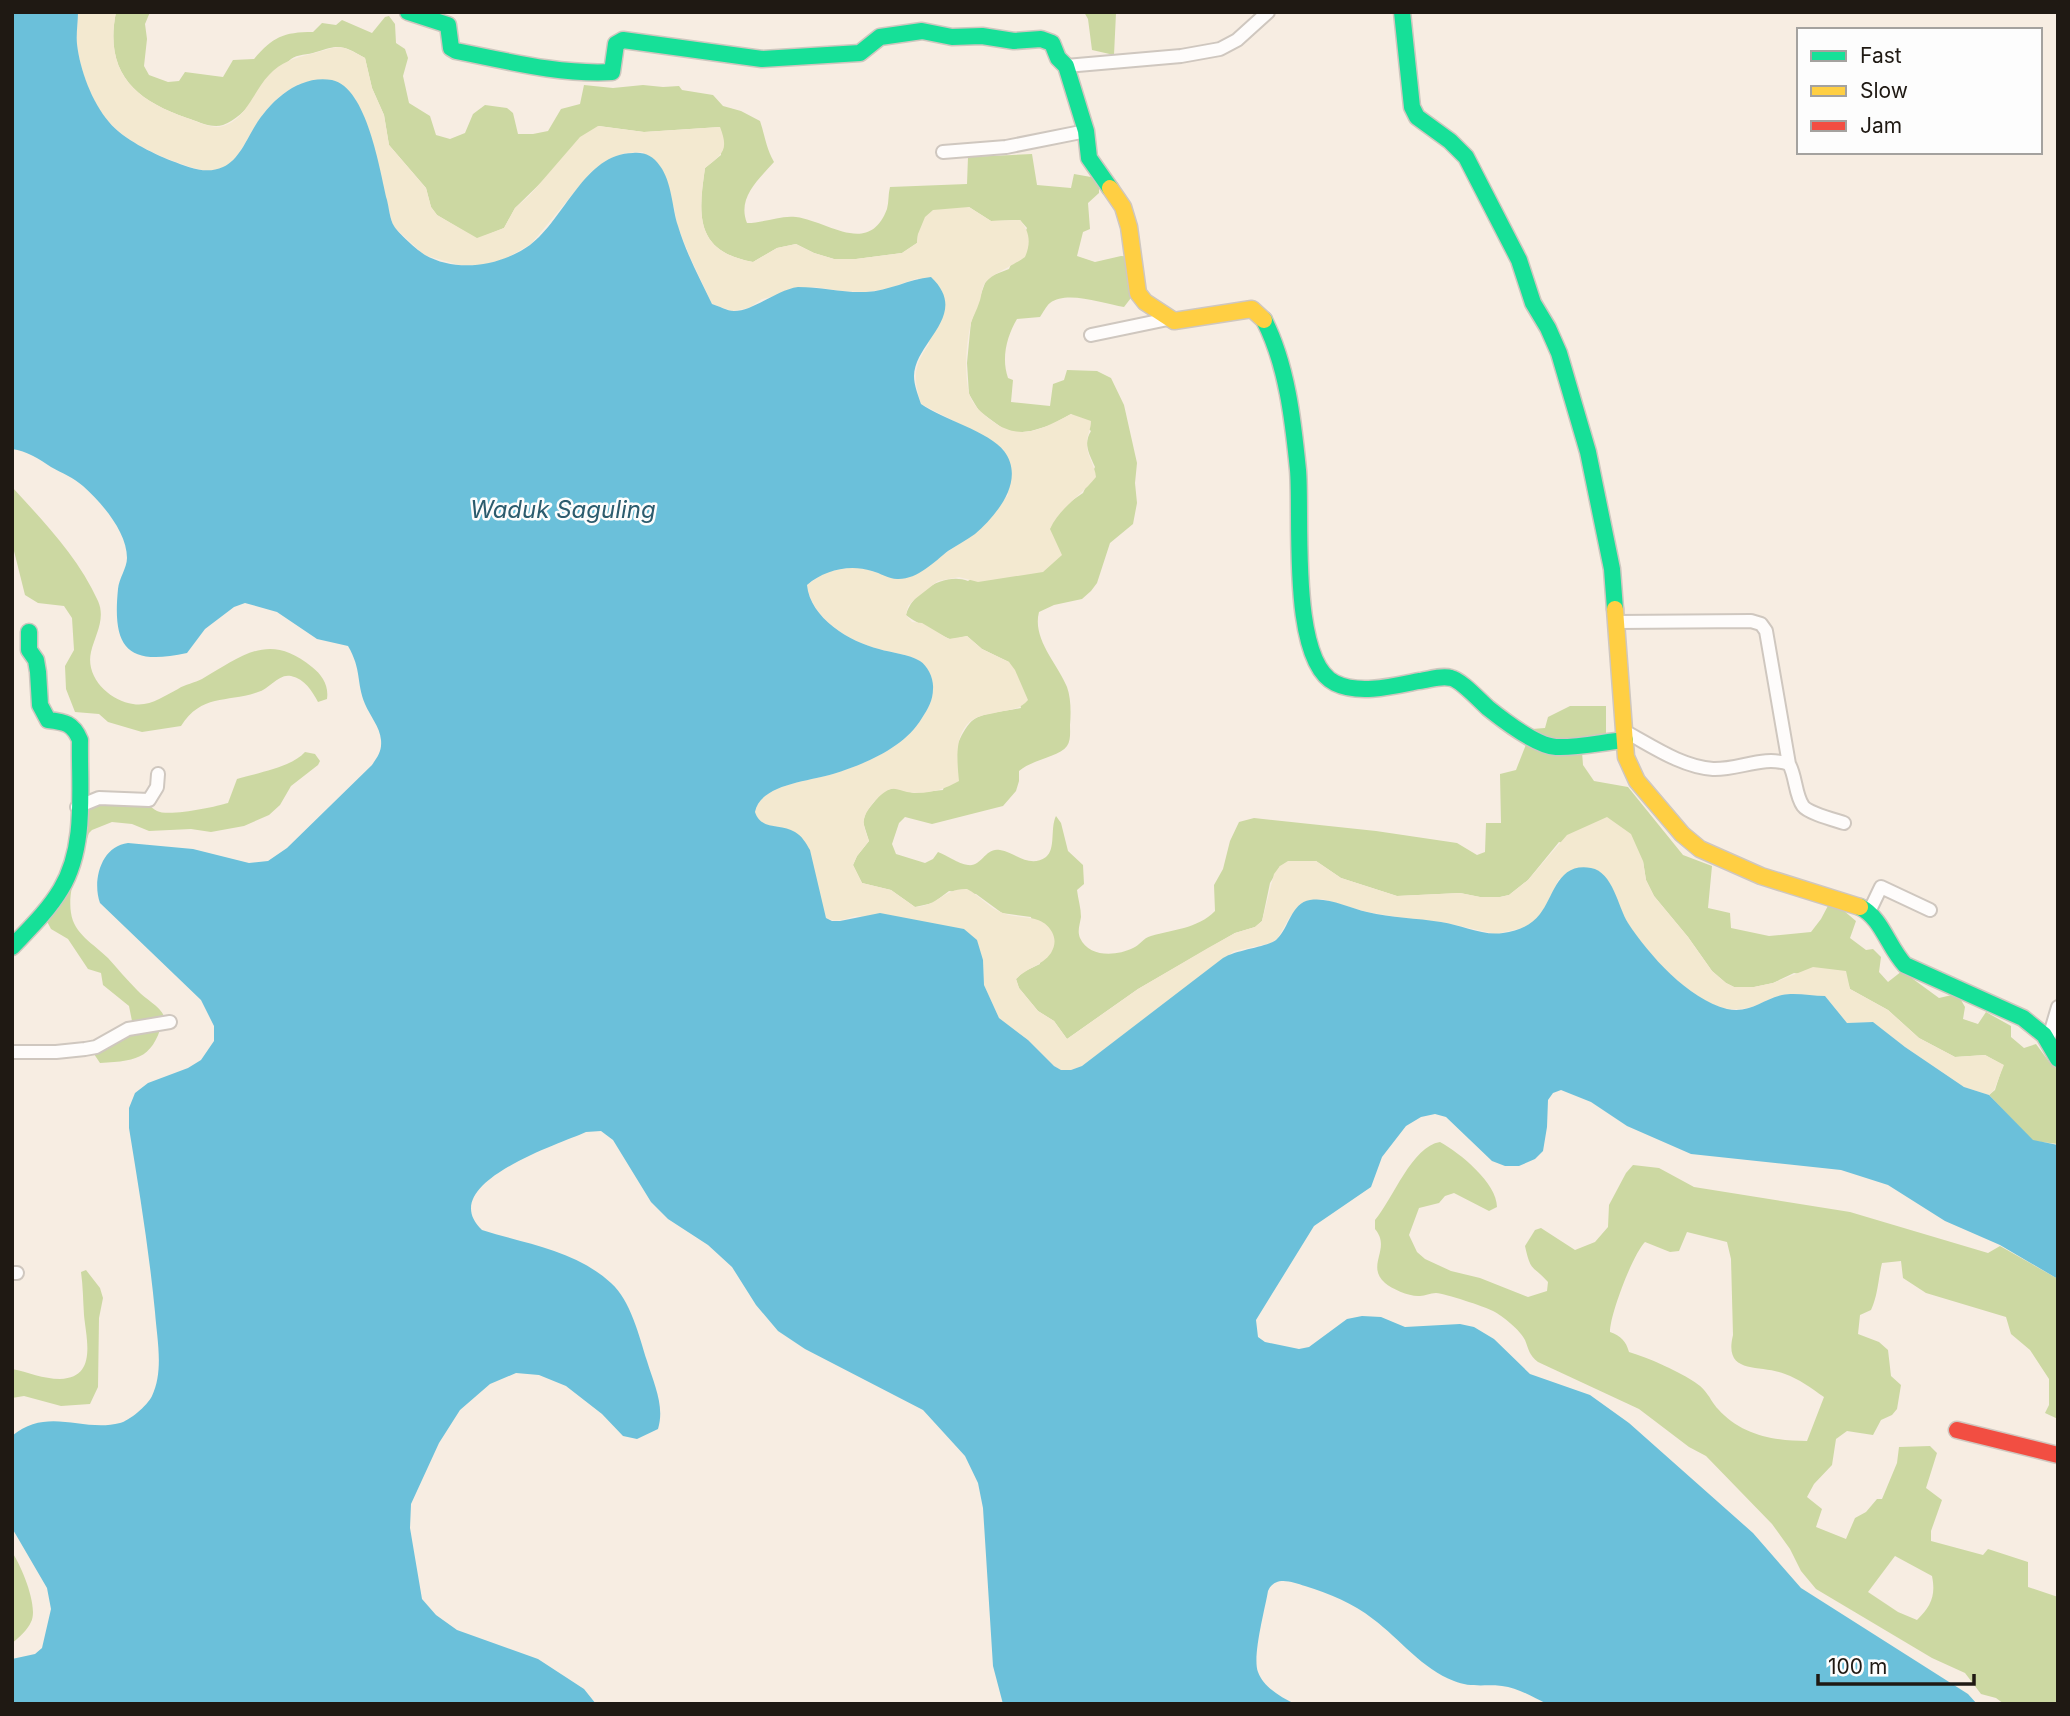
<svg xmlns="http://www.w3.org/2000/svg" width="2070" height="1716" viewBox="0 0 2070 1716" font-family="Inter,sans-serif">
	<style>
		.forest { fill: #ccd8a2; fill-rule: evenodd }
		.sand { fill: #f3e9d0 }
		.water { fill: #6bc0da }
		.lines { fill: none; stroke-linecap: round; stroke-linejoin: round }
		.street-casing { stroke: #cfc7bf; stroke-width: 16 }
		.fast-casing { stroke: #cfc7bf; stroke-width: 19 }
		.slow-casing { stroke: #cfc7bf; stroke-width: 19 }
		.jam-casing { stroke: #cfc7bf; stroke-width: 19 }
		.street { stroke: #fefcfb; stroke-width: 12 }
		.fast { stroke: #16e098; stroke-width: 16 }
		.slow { stroke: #ffcf43; stroke-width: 16 }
		.jam { stroke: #f24e42; stroke-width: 16 }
		.labels { text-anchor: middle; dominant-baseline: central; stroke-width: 5; stroke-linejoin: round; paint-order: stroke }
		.water-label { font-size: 24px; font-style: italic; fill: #2c5c6e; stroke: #fdfdfd }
	</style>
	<rect width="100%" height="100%" fill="#f7ede2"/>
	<path class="forest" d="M116 12H150L145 24 147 39 144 66 149 75 168 82 179 81 185 72 223 77 233 60 254 59C273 37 283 32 313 32L322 23 336 25 342 20 372 33 385 17 389 16 395 24 396 43 405 49 408 58 403 76 409 103 430 116 436 135 450 139 465 133 473 114 485 105 507 108 513 113 518 134H533L548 131 561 109 580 104 584 85 613 88 643 85 663 87 679 86 682 90 713 95 723 106 741 111 760 121C765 136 766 148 774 162 758 180 737 198 747 223 764 223 780 215 796 217 828 221 869 257 887 209 889 202 888 194 890 187L967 184 968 157 1032 154 1037 185 1071 188 1074 174 1091 177 1099 185V193L1088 203 1090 229 1083 232 1077 256 1095 262 1121 256 1138 257 1134 294 1124 307C1104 304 1067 290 1050 303 1046 306 1043 313 1040 317L1017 319C1007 336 1001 358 1008 378L1013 380 1011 402 1050 406 1053 384 1064 380 1067 370 1097 371 1111 378 1124 405 1137 463 1135 483 1137 503 1133 524 1110 543 1097 583 1091 591 1082 599 1054 605 1039 612C1032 639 1057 663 1067 687 1071 698 1071 713 1070 725 1070 732 1071 740 1067 746 1059 757 1031 760 1019 771V781L1016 791 1003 806 932 824 905 817 899 823 892 844 896 854 925 863 933 859 938 852C947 855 958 864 968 865 982 867 985 847 1000 850 1015 852 1029 869 1046 857 1056 849 1050 828 1056 816L1061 823 1068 851 1083 865 1084 884 1077 890C1078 899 1081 908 1081 917 1080 924 1077 931 1080 938 1089 958 1117 956 1133 948 1140 945 1143 938 1151 936 1174 929 1197 929 1215 911L1214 885 1223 869 1230 841 1239 822 1254 818 1376 831 1457 843 1477 855 1485 852 1486 823H1501L1500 774 1516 770 1532 729 1545 728 1548 717 1570 706H1606V734L1581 738 1583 765 1594 781 1628 787 1683 855 1712 866 1708 908 1730 913 1731 928 1769 936 1811 932 1821 919 1831 900 1856 921 1850 938 1866 950 1873 949 1881 957 1879 972 1888 982 1902 971 1939 998 1952 995 1961 1000 1965 1007 1963 1019 1978 1024 1986 1012 2011 1026V1037L2024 1048 2036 1044 2050 1063 2058 1064V1144L2033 1141 1989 1095 1995 1090 2003 1065 1985 1055 1955 1057 1919 1038 1888 1010 1850 989 1847 980 1794 973 1773 983 1754 987H1734L1726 983 1712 971 1688 937 1654 896 1646 880 1643 861 1559 842 1528 880 1509 895 1500 897H1480L1460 893 1397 896 1341 878 1316 861 1280 866 1270 883 1262 921 1255 927 1235 933 1138 989 1067 1039 1054 1021 1038 1011 1019 988 1016 979 1023 972 1040 964 1031 917 1002 913 976 894 949 891 933 903 915 907 891 890 862 883 853 865 857 856 869 841 863 822 866 812 883 791 895 788 914 793 943 790C949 771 959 725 978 717 991 712 1007 711 1021 708L1009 662 982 649 967 636C962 637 955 639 950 639 946 638 908 618 906 615 912 592 945 572 968 581L1050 528 1054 519 1067 504 1083 493 1095 467C1089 453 1083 444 1091 431L1071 414 1051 425 1031 431 1013 433 1005 430 979 411 969 394 967 363 971 322 985 283 991 276 1009 269 1027 228 1020 220 991 221 969 207 918 234 917 243 902 253 856 259H834L814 253 796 244 777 248 753 262C695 251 698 216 705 168L721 155 720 127 644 132 599 126 515 208 504 228 477 239 437 215 431 207 426 188 389 145 384 115 372 88 365 58C343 45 340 44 316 52 308 55 297 54 291 59 268 78 250 115 223 125 212 129 197 121 187 118 134 100 104 72 116 12Z
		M1084 12H1118L1116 13 1114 55 1092 50 1088 19Z
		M12 487C45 523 78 557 98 601 106 619 95 635 91 652 85 678 110 701 133 704 150 707 164 696 178 689 185 684 195 683 202 679 242 656 269 631 312 667 322 675 329 685 327 699L318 702C312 691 305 679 291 676 279 673 269 689 258 692 227 703 202 693 181 726L142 732 108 722 99 714 75 712 66 689 65 666 74 650 72 618 64 606 38 603 25 595 12 543Z
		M305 752 315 754 320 761 318 765 291 786 280 805 269 815 244 826 211 832 191 829 149 831 132 824 112 822 92 830 89 833C81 857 67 888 71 913 74 934 94 944 108 958 118 969 127 980 137 990 145 999 160 1006 164 1016 154 1057 141 1061 100 1063L94 1054 98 1049 134 1031 129 1006 103 985 101 973 88 969 68 939 51 929 40 908 65 874 77 797 95 792 115 796 136 793C144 798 149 807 157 811 168 817 215 807 228 803L237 779C257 773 292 767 305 752Z
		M1440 1142C1460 1153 1497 1183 1497 1207L1489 1211 1454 1193 1445 1196 1439 1203 1419 1208 1409 1235 1417 1252 1425 1259 1451 1271 1480 1278 1528 1297 1547 1291 1548 1282C1532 1264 1531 1273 1525 1246L1535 1230 1541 1228 1575 1250 1595 1242 1608 1227 1609 1205 1626 1173 1633 1165 1659 1168 1694 1187 1850 1212 1988 1253 2000 1246 2058 1279V1419L2045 1413 2049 1405V1379L2030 1350 2011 1334 2006 1317 1926 1293 1903 1278 1901 1261 1882 1263C1878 1280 1878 1295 1871 1310L1860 1315 1858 1334 1879 1342 1888 1350 1891 1376 1901 1385 1897 1409 1892 1415 1881 1420 1873 1435 1847 1431 1836 1439 1832 1465 1814 1484 1807 1497 1822 1509 1816 1527 1846 1539 1855 1518 1866 1512 1877 1499H1882L1897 1463 1899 1447 1930 1446 1937 1453 1926 1488 1942 1500 1931 1531V1541L1983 1555 1988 1549 2028 1562V1587L2058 1597V1704H2004L1996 1698 1981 1694 1965 1673 1932 1658 1816 1589 1801 1571 1790 1549 1772 1524 1706 1456 1689 1447 1639 1409 1538 1362C1529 1355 1529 1350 1525 1340 1520 1330 1503 1316 1493 1311 1483 1306 1446 1294 1436 1293 1430 1293 1425 1296 1420 1296 1410 1297 1392 1289 1385 1283 1365 1265 1392 1249 1375 1229V1220C1393 1199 1412 1146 1440 1142ZM1687 1232 1727 1242 1731 1259 1733 1335C1723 1376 1760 1364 1785 1374 1799 1379 1811 1388 1824 1397L1807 1441C1774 1441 1741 1435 1718 1409 1709 1399 1708 1390 1693 1381 1674 1369 1651 1359 1629 1352 1626 1341 1621 1336 1610 1332 1610 1314 1633 1254 1645 1242L1670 1252 1679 1251ZM1895 1556 1932 1576C1936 1596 1931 1606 1917 1620L1898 1612 1868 1592Z
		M86 1270 100 1288 103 1298 99 1318 98 1387 90 1404 61 1406 24 1396 12 1398V1369C28 1372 43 1379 60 1379 98 1378 86 1338 84 1315 83 1300 83 1286 81 1272Z
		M12 1552C21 1565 39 1607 31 1622 28 1629 19 1638 12 1643Z"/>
	<path class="sand" d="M78 12H116C104 72 134 100 187 118 196 121 208 127 218 127 245 124 253 91 269 75 281 62 294 58 311 54 340 47 336 42 365 58L372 88 384 115 389 145 426 188 431 207 437 215 477 238 504 228 515 208 529 196 580 137 598 126 644 132 720 127C729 150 723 154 705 168 698 216 695 251 753 262L777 248 796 244 814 253 834 259H856L902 253 917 243 918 234 925 217 933 210 969 207 991 221 1020 220C1030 232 1031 243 1025 257 1016 264 989 276 985 283 981 289 982 296 979 303 977 310 973 316 971 323 966 343 964 373 969 393 972 405 983 414 992 421 1021 442 1042 429 1071 414L1091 421C1091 429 1087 435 1087 443 1086 455 1095 465 1096 477 1081 496 1060 507 1050 529L1062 555 1043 572 978 582 959 577 938 581 915 599 908 606 906 615 912 622 922 623 949 639 967 636 982 649 1009 662 1015 670 1028 700C1021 708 1015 709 1004 711 996 713 986 714 978 717 953 727 957 760 959 781 943 790 926 795 907 792 901 791 897 788 891 789 882 791 865 810 864 820 863 827 867 835 869 841L857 856 853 865 862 883 891 890 915 907C938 906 944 888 967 889 979 895 990 909 1003 913 1020 920 1042 913 1052 932 1056 940 1055 946 1051 953 1042 966 1026 968 1016 979L1019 988 1038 1011 1054 1021 1067 1039 1138 989 1208 948 1235 933 1255 927 1262 921 1274 874 1280 866 1288 861H1316L1341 878 1397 896 1460 893 1480 897H1500L1509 895 1528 880 1567 835 1607 817 1631 834 1643 861 1646 880 1654 896 1688 937 1712 971 1726 983 1734 987H1754L1773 983 1813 967 1846 971 1850 989 1888 1010 1919 1038 1955 1057 1985 1055 2004 1065 1994 1090 1989 1095 1964 1087 1905 1047 1873 1022 1847 1023 1825 996C1812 996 1794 992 1782 995 1761 1000 1758 1010 1731 1009 1697 1008 1643 950 1627 922 1618 906 1613 889 1602 874L1559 879 1542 913 1533 922 1522 928 1496 934 1442 922 1415 920 1367 912 1322 899 1300 904 1289 918 1278 938 1271 943 1234 951 1082 1066 1071 1070H1061L1054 1066 1028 1040 999 1018 984 985 983 960 964 929 856 916C845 919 836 923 826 918L819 894 781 827C769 826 758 825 755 812 760 784 811 781 833 774 865 764 904 748 922 718 928 709 933 700 933 689 934 679 928 667 920 661 909 654 892 653 879 649 850 642 811 618 807 585L826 572 848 568H862L897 579 912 576 975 533 1008 495 1004 450 985 437 921 404C913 377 913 367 929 344L918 278 887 289 866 292 841 291 814 287 762 299 749 308 732 311 712 304 690 257 677 225 674 207 643 152 625 153 609 159 591 172 531 244 505 259 482 265H459L424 255 393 226 368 127 355 98 299 84C279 94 265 109 254 128 246 140 238 159 225 167 212 175 192 168 179 163 156 155 126 141 110 123 92 104 80 70 77 44 76 34 78 23 78 12Z"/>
	<path class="water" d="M12 12H78C78 22 76 34 77 44 80 70 92 102 109 122 123 139 152 153 172 161 188 167 206 175 223 167 238 161 247 139 255 126 270 101 299 74 332 80 367 87 380 171 387 200 389 208 390 220 394 226 397 232 418 251 425 255 457 273 501 266 530 245 564 220 585 153 633 153 645 152 653 156 660 166 672 182 672 208 678 226 686 253 700 279 712 304 719 306 727 311 734 311 754 311 776 290 798 287 821 287 843 293 866 292 889 291 909 279 931 277 971 315 915 341 914 376 914 385 918 395 921 404 942 419 990 432 1004 451 1026 480 997 515 975 534 967 540 957 545 948 551 934 562 917 580 897 579 889 579 880 573 872 571 849 564 825 570 807 585 810 618 850 642 879 649 892 653 909 654 920 661 928 666 934 679 933 689 933 700 928 709 922 718 904 748 865 764 833 774 811 781 760 784 755 812 761 831 781 823 795 832 802 836 806 843 810 850L826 918 832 921H840L880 913 964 929 977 940 983 960 984 985 999 1018 1028 1040 1054 1066 1061 1070H1071L1082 1066 1223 958C1238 949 1269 947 1277 939 1289 928 1291 903 1310 900 1329 897 1349 908 1367 912 1392 918 1416 918 1441 922 1462 925 1482 936 1503 933 1517 931 1531 926 1540 914 1554 897 1557 862 1591 868 1613 872 1618 907 1628 923 1649 955 1688 999 1727 1009 1750 1014 1763 999 1782 995 1795 992 1812 996 1825 996L1847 1023 1873 1022 1905 1047 1964 1087 1989 1095 2033 1140 2058 1145V1279L2000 1245 1945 1221 1888 1185 1841 1170 1691 1154 1627 1126 1591 1102 1561 1090 1553 1093 1548 1100 1547 1127 1543 1151 1535 1159 1519 1166H1505L1492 1161 1446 1117 1435 1114 1421 1117 1406 1126 1382 1157 1371 1187 1314 1226 1256 1320 1258 1337 1265 1342 1299 1349 1309 1347 1347 1319 1362 1316 1381 1317 1405 1327 1460 1324 1474 1327 1494 1339 1530 1374 1590 1395 1629 1423 1753 1533 1801 1588 1968 1694 1977 1704H1547C1533 1697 1518 1688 1502 1686 1485 1684 1470 1688 1454 1681 1422 1669 1400 1639 1373 1619 1353 1603 1330 1594 1305 1586 1292 1582 1275 1575 1268 1591 1265 1609 1252 1657 1258 1672 1264 1688 1281 1697 1295 1704H1003L993 1666 983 1508 978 1483 965 1456 923 1410 805 1349 778 1331 756 1305 732 1267 708 1245 668 1219 651 1202 613 1140 601 1131 586 1132C557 1145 434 1184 482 1230 526 1244 575 1250 611 1283 631 1301 639 1336 647 1361 654 1384 665 1406 658 1429L637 1439 623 1436 602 1414 566 1386 539 1375 516 1373 490 1384 460 1410 439 1443 411 1504 410 1528 422 1599 436 1615 457 1630 538 1659 584 1689 596 1704H12V1659L35 1654 42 1648 51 1609 47 1588 12 1528V1436C48 1406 83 1433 120 1423 129 1421 147 1406 152 1396 164 1371 157 1339 155 1312 149 1250 139 1189 129 1128V1108L135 1093 148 1083 188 1068 201 1060 214 1041V1026L201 1000 100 903C92 881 101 846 128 843L193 849 249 863 268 861 287 848 372 765C378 756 382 751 381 740 380 727 370 716 365 704 356 682 362 670 348 646L317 639 277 612 245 603 234 607 205 629 187 653C128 666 112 649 118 589 119 578 127 568 127 558 127 532 102 503 83 486 74 478 62 473 51 467 39 459 27 451 12 449Z"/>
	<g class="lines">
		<g class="street-casing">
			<path id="street" d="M1066 66 1181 56 1220 49 1237 40 1268 12
				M943 152 1006 147 1086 131
				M1091 335 1168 319
				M1617 622 1751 621 1761 624 1766 631 1789 764
				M1626 732C1652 746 1682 767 1713 769 1739 770 1763 755 1789 764 1796 776 1795 795 1803 806 1808 813 1835 820 1844 823
				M77 807 99 798 149 800 157 787 158 774
				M1869 912 1881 887 1930 910
				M2048 1041 2058 1007
				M12 1052H56L85 1049 96 1047 128 1029 170 1022
				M12 1273H17"/>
		</g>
		<g class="fast-casing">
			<path id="fast" d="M408 12 448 25 451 48 456 51C507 61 560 75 612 72L616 44 623 40 762 59 860 53 880 37 922 31 952 37 982 36 1014 41 1041 39 1052 43 1058 58 1066 66 1086 131 1089 158 1110 188
				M1402 12 1412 107 1417 117 1450 141 1466 157 1519 260 1533 303 1548 328 1559 353 1588 452 1612 569 1615 609
				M1264 320C1287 365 1293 420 1298 470 1302 516 1289 661 1335 683 1359 695 1394 686 1419 681 1429 680 1441 675 1451 678 1461 680 1479 700 1488 708 1503 720 1536 746 1556 747 1578 748 1603 742 1625 740
				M1860 907C1882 918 1888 947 1905 965L2023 1018 2044 1035 2058 1059
				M12 947C29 929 48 911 61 889 87 846 79 788 80 740 73 723 65 722 48 720L40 705 38 672 36 660 29 650V632"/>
		</g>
		<g class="slow-casing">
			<path id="slow" d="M1110 188 1123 207 1129 227 1138 293 1145 302 1174 321 1252 309 1264 320
				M1615 609 1626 757 1637 781 1682 834 1700 849 1761 876 1860 907"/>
		</g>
		<g class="jam-casing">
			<path id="jam" d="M1957 1430 2058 1455"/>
		</g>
		<use href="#street" class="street"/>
		<use href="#fast" class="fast"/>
		<use href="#slow" class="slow"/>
		<use href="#jam" class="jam"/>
	</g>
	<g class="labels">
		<g class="water-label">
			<text x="563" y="509">Waduk Saguling</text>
		</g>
	</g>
	<rect width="2070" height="1716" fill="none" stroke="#1f1913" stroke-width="28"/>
	<rect x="1797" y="28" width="245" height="126" fill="#fdfdfd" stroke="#a4a29f" stroke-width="2"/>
	<rect x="1811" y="51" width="35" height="10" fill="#16e098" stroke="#a4a29f" stroke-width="2"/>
	<text x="1860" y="63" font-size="21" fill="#1f1913">Fast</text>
	<rect x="1811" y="86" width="35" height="10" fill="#ffcf43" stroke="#a4a29f" stroke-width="2"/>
	<text x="1860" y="98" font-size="21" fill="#1f1913">Slow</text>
	<rect x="1811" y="121" width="35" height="10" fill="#f24e42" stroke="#a4a29f" stroke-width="2"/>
	<text x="1860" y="133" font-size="21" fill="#1f1913">Jam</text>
	<path d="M1818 1674v10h156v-10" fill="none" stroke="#1f1913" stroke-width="3.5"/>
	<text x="1828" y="1674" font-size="21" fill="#1f1913" stroke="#fdfdfd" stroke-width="5" paint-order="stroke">100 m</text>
</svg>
